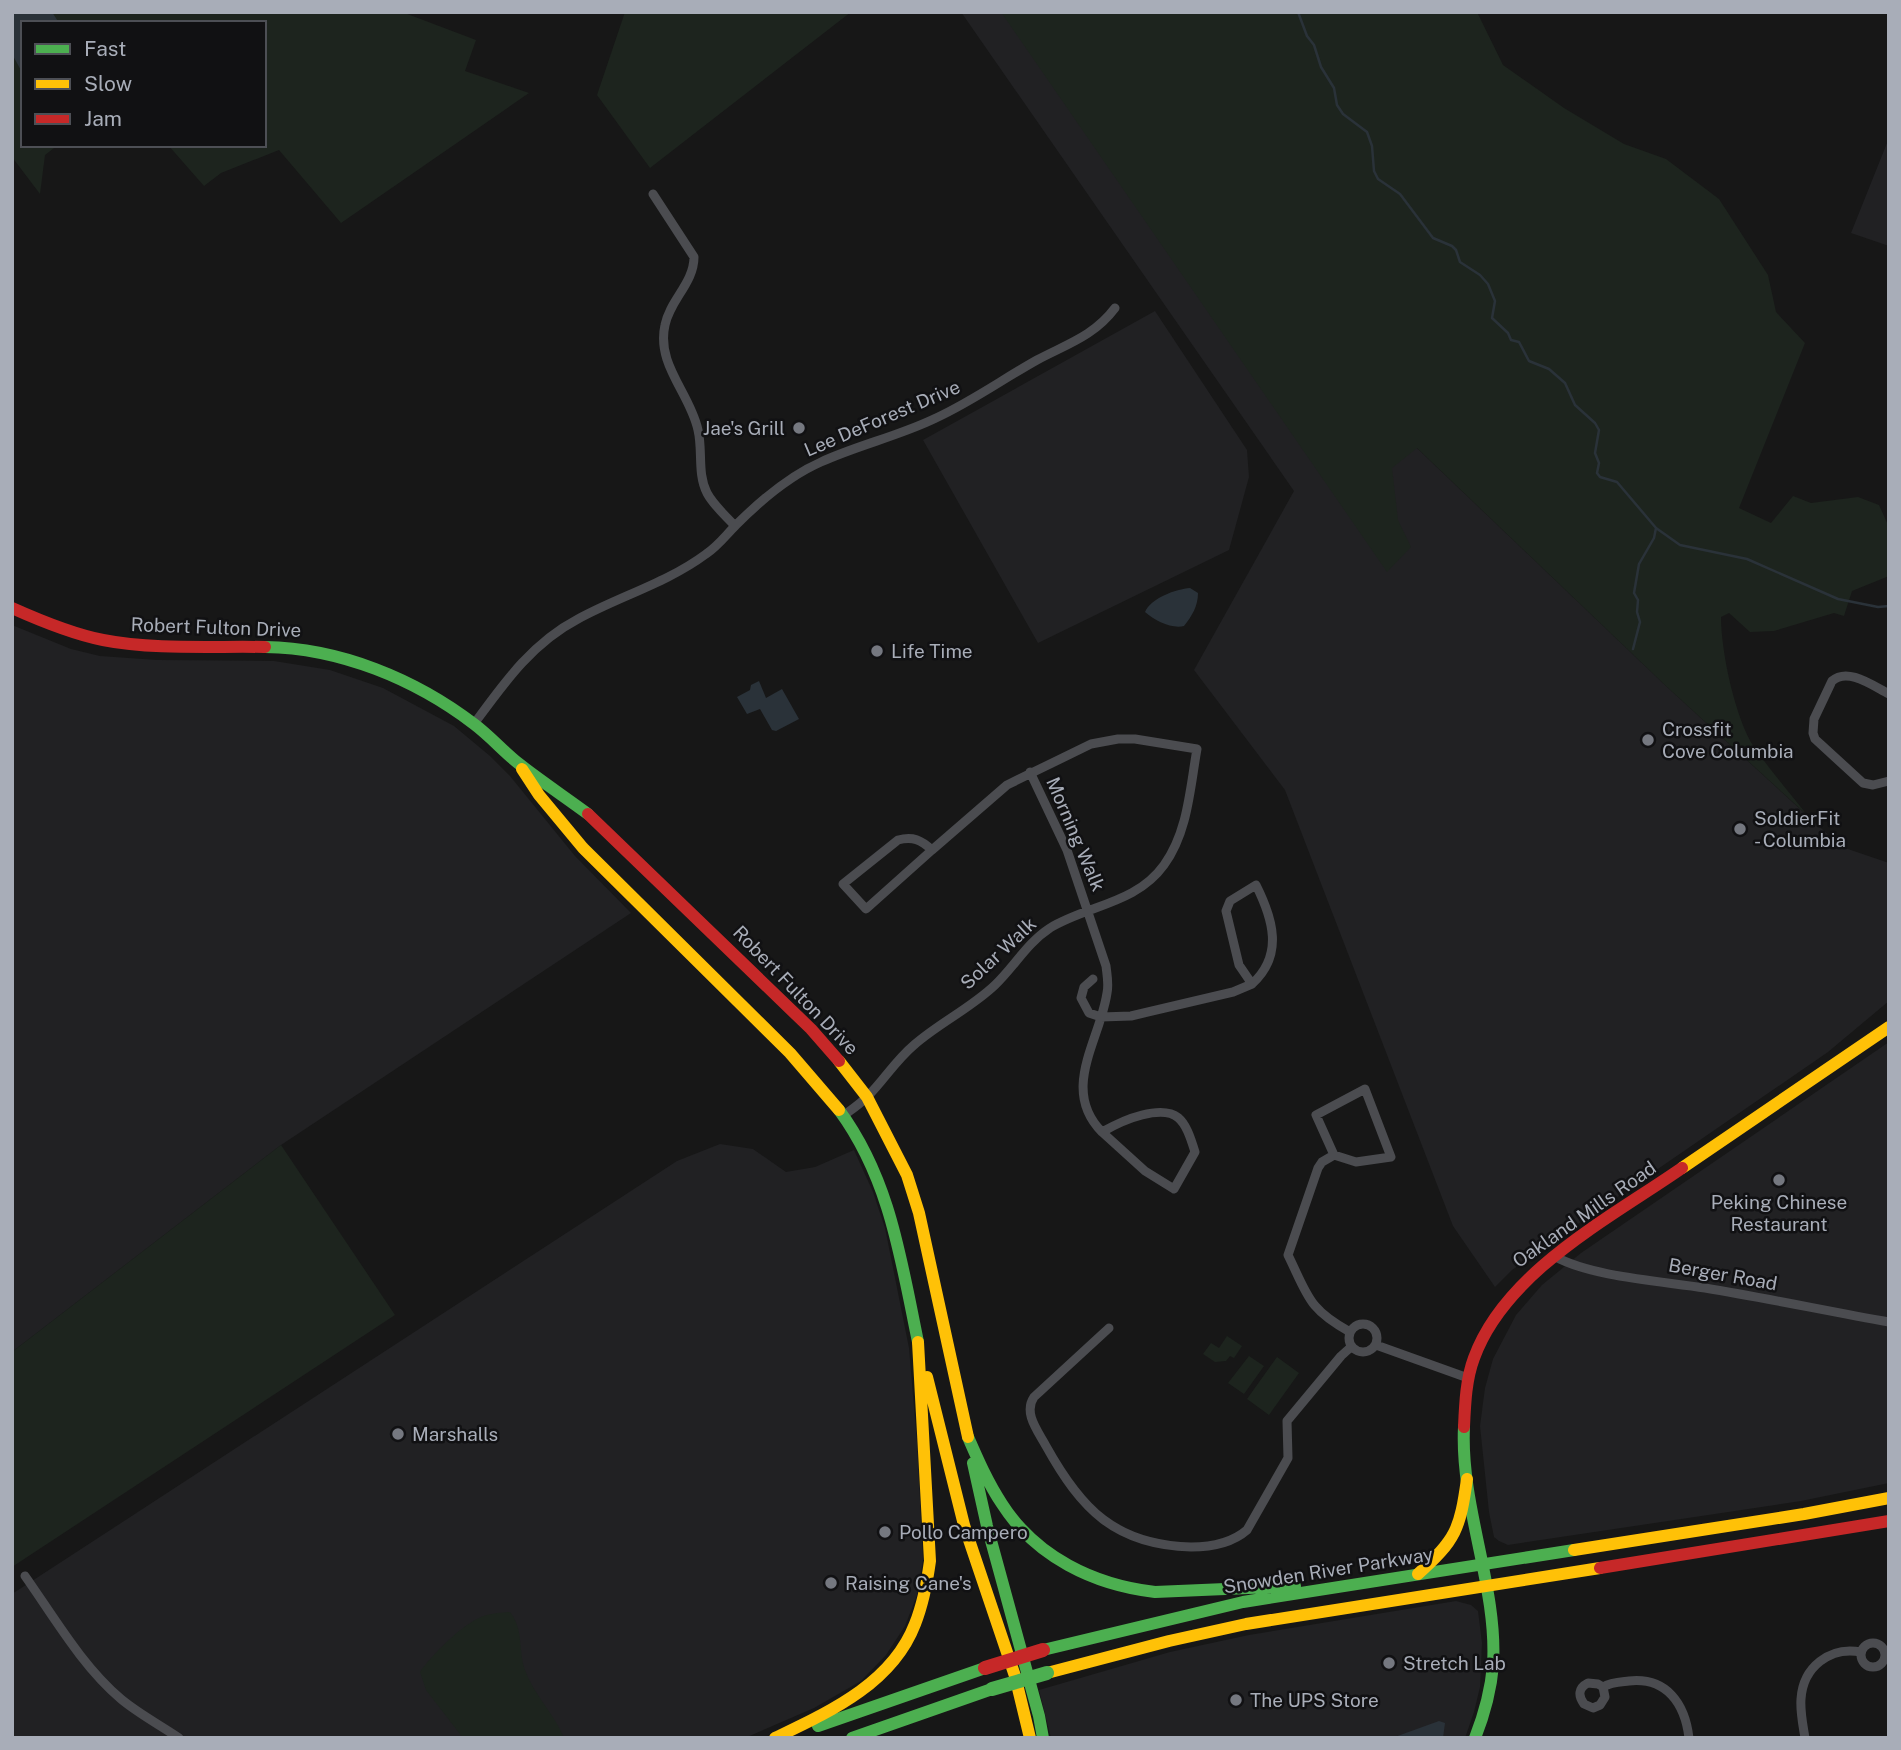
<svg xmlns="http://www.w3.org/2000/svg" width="1901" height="1750" viewBox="0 0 1901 1750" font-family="'Public Sans',sans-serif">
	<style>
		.built { fill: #212123 }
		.green { fill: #1d241e }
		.water { fill: #2a3239 }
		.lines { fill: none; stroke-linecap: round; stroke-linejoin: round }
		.stream { stroke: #2a3239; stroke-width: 2.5 }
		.street { stroke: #4b4c50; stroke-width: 9 }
		.fast { stroke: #4caf50; stroke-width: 12 }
		.slow { stroke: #ffc107; stroke-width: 12 }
		.jam { stroke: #c62828; stroke-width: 12 }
		.fast-bridge { stroke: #4caf50; stroke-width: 14 }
		.jam-bridge { stroke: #c62828; stroke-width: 14 }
		.poi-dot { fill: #757880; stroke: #111113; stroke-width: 2.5 }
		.labels { text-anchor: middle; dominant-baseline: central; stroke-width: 5; stroke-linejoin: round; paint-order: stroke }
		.street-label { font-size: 19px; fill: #a8adb8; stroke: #111113 }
		.poi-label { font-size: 19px; fill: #a8adb8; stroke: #111113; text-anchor: start }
	</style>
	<rect width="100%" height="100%" fill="#171717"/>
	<path class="built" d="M961 12H1008L1353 387 1666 686 1834 840 1845 848 1889 863V1001L1828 1052 1556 1239 1512 1270 1495 1287 1453 1226 1285 790 1194 670 1294 491Z
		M1889 138V246L1851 233Z
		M1155 311 1247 450 1249 477 1229 550 1038 643 923 440Z
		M12 625 71 649 100 656 157 660 274 661 330 670 383 688 454 726 490 756 510 776 575 856 631 913 281 1145 12 1352Z
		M1889 1042V1483L1801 1501 1508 1545 1499 1541 1494 1537 1489 1512 1480 1426 1485 1388 1493 1359 1516 1315 1542 1285 1581 1253Z
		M720 1144 753 1149 786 1172 815 1167 854 1150 873 1192 885 1228 909 1348 917 1442 923 1560 917 1595 905 1626 886 1655 861 1681 814 1708 745 1738H12V1594L677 1161Z
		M1456 1601 1471 1605 1478 1611 1482 1643 1480 1687 1474 1712 1465 1738H1051L1039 1690 1170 1652 1249 1635Z"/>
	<path class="green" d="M12 12H402L476 40 465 71 529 93 341 223 279 150 221 173 204 186 168 145H264V23H23V145H58L45 155 40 194 12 157Z
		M625 12H851L650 168 597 95Z
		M1001 12H1477L1503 65 1564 108 1624 144 1666 159 1719 199 1768 275 1776 312 1805 343 1739 508 1771 523 1793 496 1811 503 1858 497 1879 505 1889 527V576L1852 591 1844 616 1834 613 1774 631 1750 632 1729 613 1721 617C1721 651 1735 718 1754 747 1770 770 1790 793 1807 815L1666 686 1417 448 1392 468 1398 520 1411 547 1387 572Z
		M281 1145 395 1315 12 1567V1352Z
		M1227 1336 1242 1346 1234 1358 1230 1356 1226 1361 1215 1362 1203 1354 1211 1343 1219 1348Z
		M1249 1356 1264 1366 1244 1394 1228 1383Z
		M1277 1357 1299 1373 1269 1415 1247 1399Z
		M510 1612C524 1630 518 1650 525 1670 534 1695 555 1715 564 1738H463L426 1690 420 1672C431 1656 460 1627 477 1619 488 1613 498 1613 510 1612Z"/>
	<path class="water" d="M12 12H52L59 23H23V74L12 54Z
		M1190 588 1198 593C1198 606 1192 616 1184 626 1172 629 1155 621 1145 612 1151 598 1176 589 1190 588Z
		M759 681 766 698 782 689 799 719 776 731 772 730 760 709 747 714 737 697 750 690 751 685Z
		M1439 1721 1445 1723 1443 1738H1392Z"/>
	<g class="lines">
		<path class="stream" d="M1298 12 1307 36 1314 45 1321 67 1334 88 1337 105 1343 114 1367 132 1372 146 1374 171 1378 179 1400 194 1433 238 1452 246 1456 250 1460 262 1480 275 1488 284 1495 301 1492 318 1508 333 1511 340 1519 342 1529 361 1549 369 1565 383 1575 405 1595 423 1599 430 1595 453 1599 463 1597 473 1600 477 1617 482 1656 528 1680 545 1747 559 1838 599 1878 607 1889 606
			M1633 649 1640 622 1637 612 1638 600 1634 593 1639 564 1654 538 1656 528"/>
		<path class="street" d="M653 194 694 257C694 283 670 300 665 325 656 365 690 393 698 430 703 451 697 473 707 493 714 506 725 515 735 526
			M1889 694C1873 686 1848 667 1832 681L1814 719 1813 733 1815 739 1863 783 1873 785 1889 781
			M474 724C504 683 532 643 578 619 620 596 667 583 706 554 718 546 726 535 736 525 761 500 789 476 821 462 858 445 899 436 936 418 971 402 1003 379 1037 360 1067 344 1094 336 1115 308
			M1030 772 1067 850 1106 966C1107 975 1109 984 1107 993 1100 1041 1060 1089 1102 1132 1116 1124 1126 1119 1142 1115 1178 1106 1185 1119 1195 1152L1174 1189 1145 1171 1102 1132
			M1093 979 1084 987 1081 998 1089 1013 1101 1017 1131 1016 1233 992 1252 984 1239 965 1226 911 1230 901 1256 885C1273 919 1284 955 1252 984
			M843 1116C851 1110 860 1104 868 1096 884 1080 896 1060 914 1045 939 1023 971 1008 995 985 1014 967 1027 943 1050 928 1088 905 1136 904 1164 865 1188 832 1190 788 1197 749L1135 739H1118L1091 744 1007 785 932 850C921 840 913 836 898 840L843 884 866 909 932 850
			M1334 1155 1316 1115 1365 1089 1391 1157 1356 1162 1334 1155 1322 1162 1318 1168 1288 1255C1308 1296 1308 1309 1350 1332
			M1554 1256C1591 1277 1661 1281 1705 1288 1766 1298 1827 1311 1889 1322
			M1349 1338a14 14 0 1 1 28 0a14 14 0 1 1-28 0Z
			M1109 1328 1034 1397C1023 1413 1038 1431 1046 1446 1081 1509 1115 1545 1191 1547 1210 1547 1232 1543 1247 1530L1288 1458 1287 1421 1341 1356 1351 1347
			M1376 1345 1468 1378
			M25 1576C54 1617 82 1666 121 1699 139 1714 160 1725 179 1738
			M1861 1655a12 12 0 1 1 24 0a12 12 0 1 1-24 0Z
			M1603 1687 1605 1697 1600 1705 1593 1708 1584 1704C1578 1696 1578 1688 1588 1683L1598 1684 1603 1687C1611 1682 1620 1682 1629 1681 1667 1677 1685 1704 1689 1738
			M1805 1738C1803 1725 1800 1712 1801 1699 1803 1667 1830 1646 1861 1652"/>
		<path class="fast" d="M265 647C340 648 415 679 474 724 490 736 503 751 518 763 541 781 565 797 588 814
			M839 1110C890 1179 901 1260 918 1342
			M1464 1427C1460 1506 1498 1588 1493 1665 1491 1690 1484 1715 1475 1738
			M968 1437C978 1460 988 1483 1002 1504 1036 1557 1094 1585 1155 1592L1295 1586
			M973 1463 987 1526 1039 1716 1043 1738
			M1043 1650 1243 1602 1574 1550
			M818 1726 985 1668
			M852 1738 992 1689"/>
		<path class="slow" d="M522 769 539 795 583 848 790 1053 839 1110
			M839 1061 867 1097 907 1175 919 1213 968 1437
			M1682 1168 1889 1027
			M927 1377 964 1525 1015 1676 1030 1738
			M1574 1550 1804 1514 1889 1498
			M1418 1574C1456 1540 1460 1529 1467 1479
			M1047 1673 1169 1641 1246 1624 1600 1568
			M775 1738C829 1712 892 1684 915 1624 923 1604 927 1583 930 1561L918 1342"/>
		<path class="jam" d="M12 608C41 621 72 634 103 640 153 650 214 646 265 647
			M588 814 811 1029 839 1061
			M1464 1427C1465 1404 1466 1379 1474 1358 1505 1272 1610 1218 1682 1168
			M1600 1568 1889 1521"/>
		<path class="fast-bridge" d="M992 1689 1047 1673"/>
		<path class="jam-bridge" d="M985 1668 1043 1650"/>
	</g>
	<g class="poi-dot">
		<circle cx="799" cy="428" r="7"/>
		<circle cx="877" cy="651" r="7"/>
		<circle cx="1648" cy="740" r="7"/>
		<circle cx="1740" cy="829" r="7"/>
		<circle cx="1779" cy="1180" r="7"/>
		<circle cx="398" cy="1434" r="7"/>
		<circle cx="885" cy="1532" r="7"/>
		<circle cx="831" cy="1583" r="7"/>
		<circle cx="1389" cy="1663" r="7"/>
		<circle cx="1236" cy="1700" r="7"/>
	</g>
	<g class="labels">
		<g class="street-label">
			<text transform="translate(882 418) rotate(-23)">Lee DeForest Drive</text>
			<text transform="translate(216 627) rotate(2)">Robert Fulton Drive</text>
			<text transform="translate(1076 834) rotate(67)">Morning Walk</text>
			<text transform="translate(998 953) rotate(-43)">Solar Walk</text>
			<text transform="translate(796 990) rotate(46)">Robert Fulton Drive</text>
			<text transform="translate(1584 1214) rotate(-35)">Oakland Mills Road</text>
			<text transform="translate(1723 1274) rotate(10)">Berger Road</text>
			<text transform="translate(1328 1570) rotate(-9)">Snowden River Parkway</text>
		</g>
		<g class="poi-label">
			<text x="785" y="428" text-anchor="end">Jae's Grill</text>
			<text x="891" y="651">Life Time</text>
			<text x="1662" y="729">Crossfit<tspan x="1662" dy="22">Cove Columbia</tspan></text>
			<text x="1754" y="818">SoldierFit<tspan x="1754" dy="22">- Columbia</tspan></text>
			<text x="1779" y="1202" text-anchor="middle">Peking Chinese<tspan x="1779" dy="22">Restaurant</tspan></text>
			<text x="412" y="1434">Marshalls</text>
			<text x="899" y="1532">Pollo Campero</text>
			<text x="845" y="1583">Raising Cane's</text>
			<text x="1403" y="1663">Stretch Lab</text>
			<text x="1250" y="1700">The UPS Store</text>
		</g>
	</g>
	<rect width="1901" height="1750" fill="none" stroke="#a8adb8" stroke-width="28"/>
	<rect x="21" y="21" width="245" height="126" fill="#111113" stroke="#4d4f55" stroke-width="2"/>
	<rect x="35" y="44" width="35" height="10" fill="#4caf50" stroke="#4d4f55" stroke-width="2"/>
	<text x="84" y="56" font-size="21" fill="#a8adb8">Fast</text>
	<rect x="35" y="79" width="35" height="10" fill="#ffc107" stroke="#4d4f55" stroke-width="2"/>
	<text x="84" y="91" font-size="21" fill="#a8adb8">Slow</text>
	<rect x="35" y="114" width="35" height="10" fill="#c62828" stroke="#4d4f55" stroke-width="2"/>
	<text x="84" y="126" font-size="21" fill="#a8adb8">Jam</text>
</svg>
